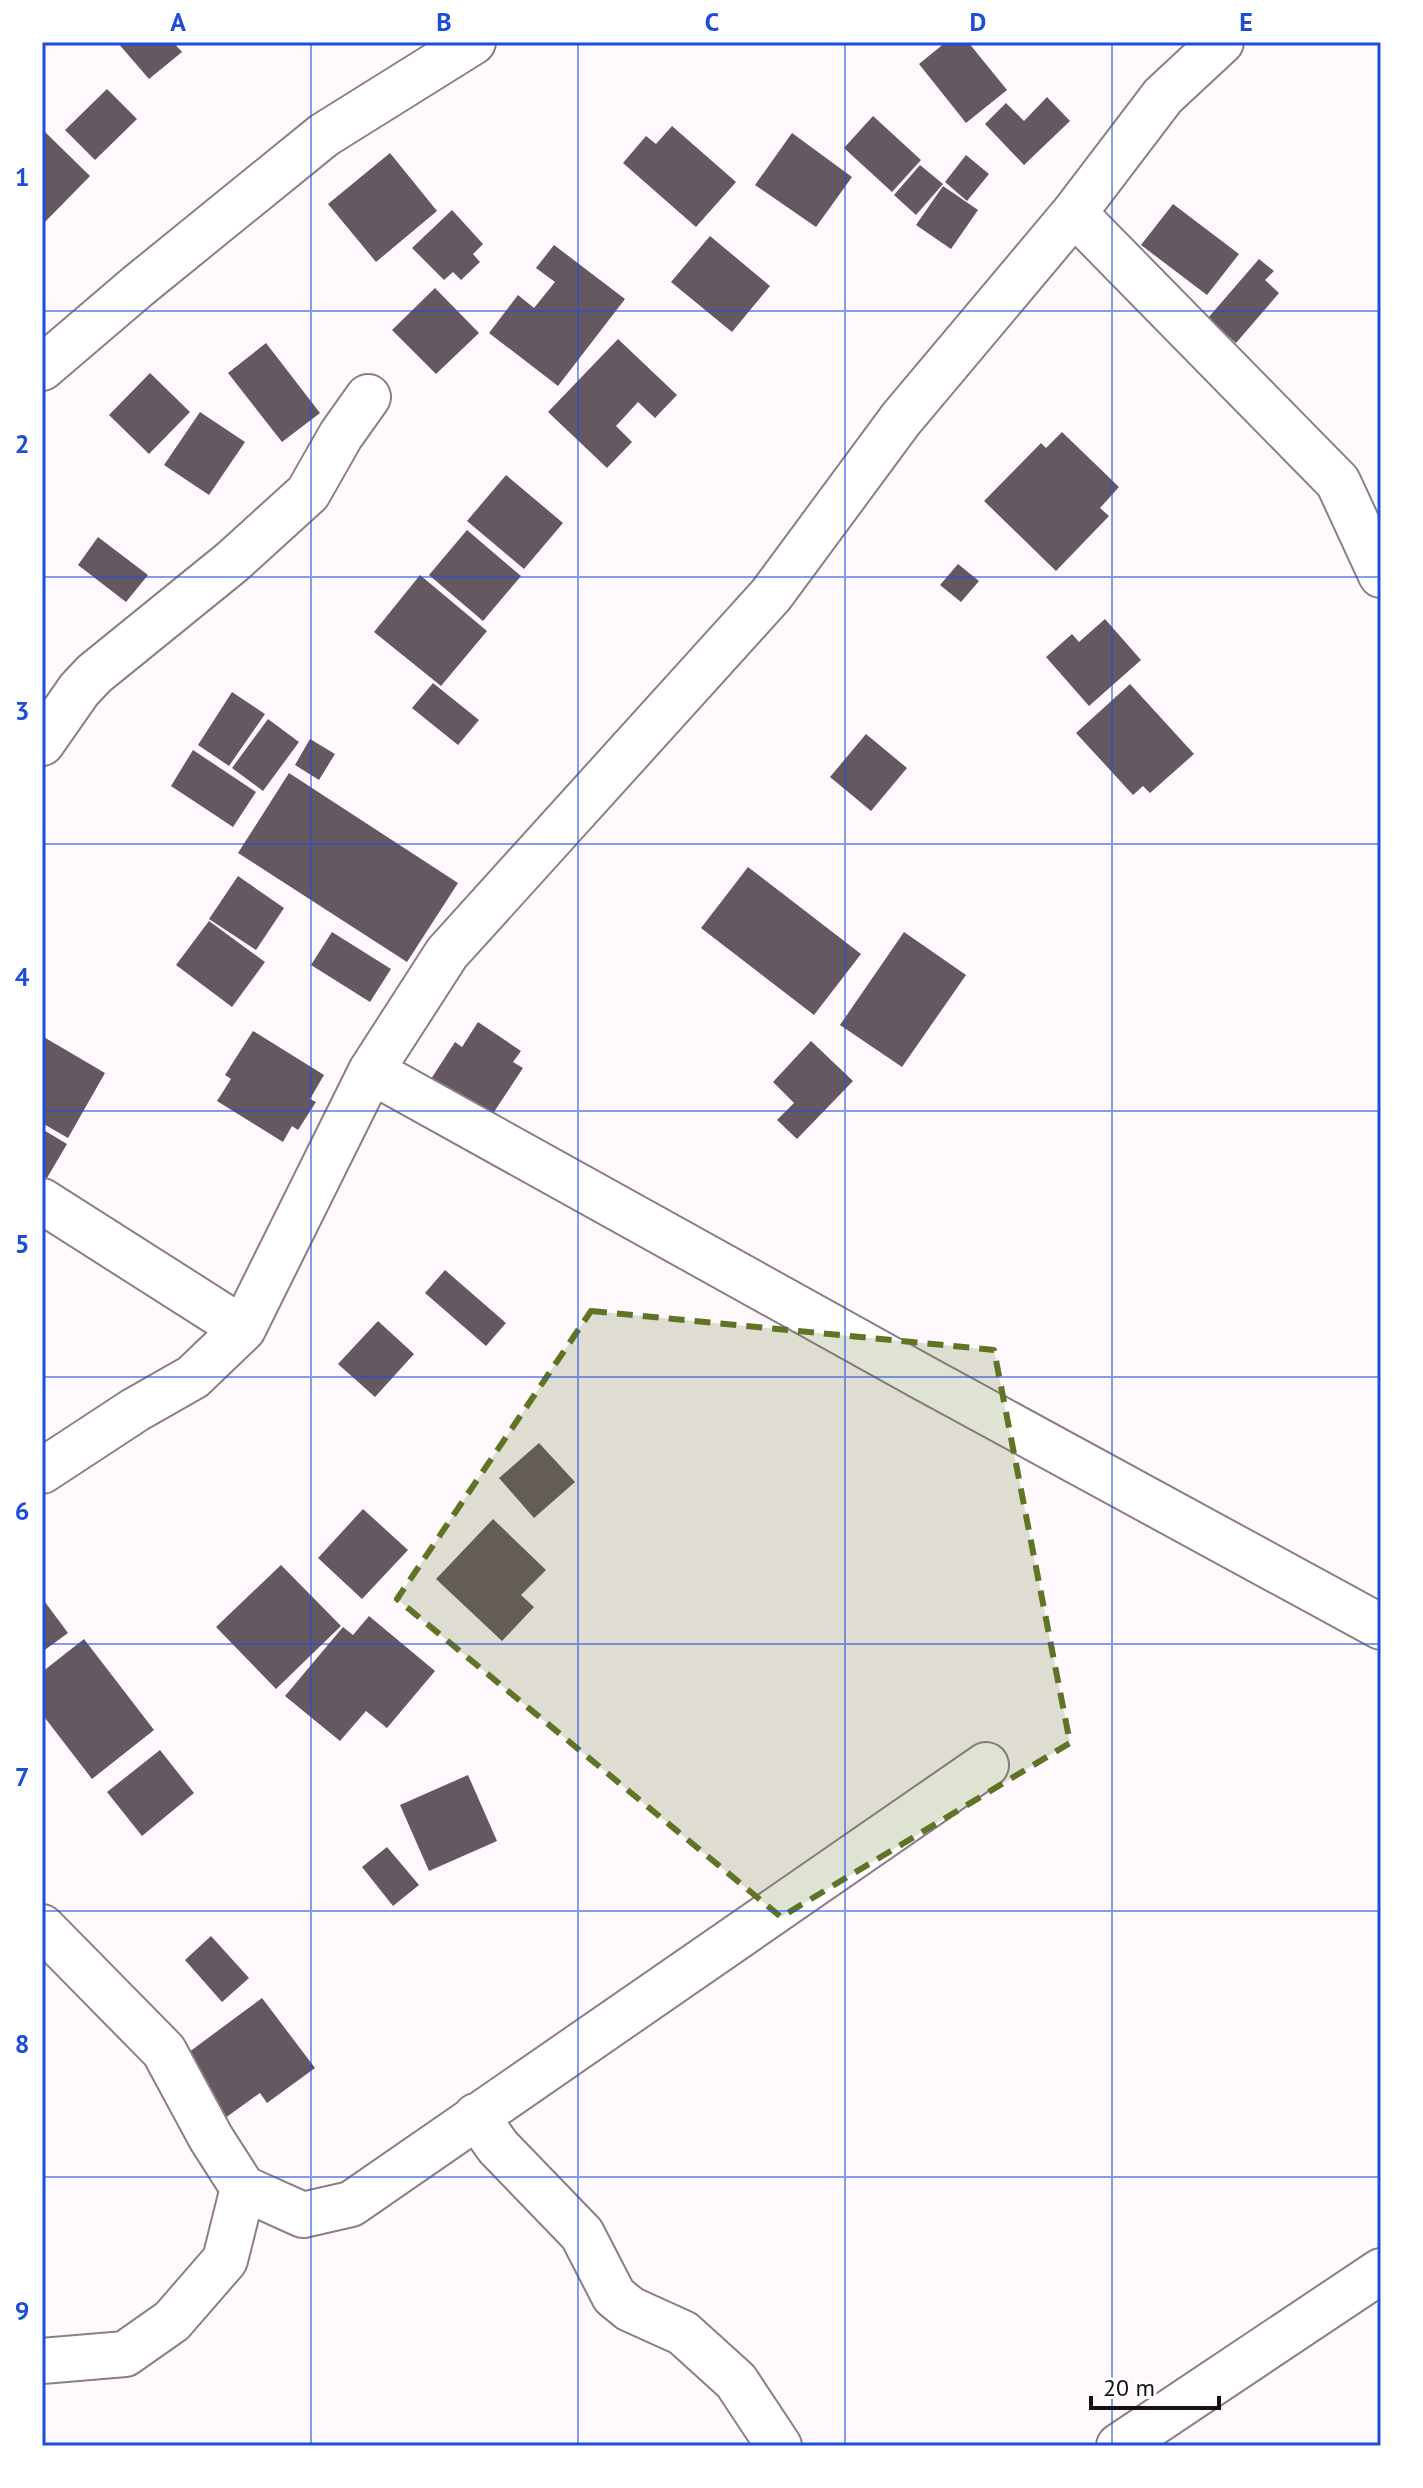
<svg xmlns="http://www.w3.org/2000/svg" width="1423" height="2488" viewBox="0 0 1423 2488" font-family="'PT Sans',sans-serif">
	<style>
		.building { fill: #655861 }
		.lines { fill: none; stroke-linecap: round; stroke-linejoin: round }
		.street-casing { stroke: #8c7e88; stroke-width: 48 }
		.street { stroke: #fff; stroke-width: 44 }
		.marked { fill: #5f7526; fill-opacity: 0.2; stroke: #5f7526; stroke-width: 6; stroke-dasharray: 16 10; stroke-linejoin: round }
		.grid { fill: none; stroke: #1d4ed8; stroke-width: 2; stroke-opacity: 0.55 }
		.neatline { fill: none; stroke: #1d4ed8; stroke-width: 3 }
		.grid-label { font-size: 26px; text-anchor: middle; font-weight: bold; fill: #1d4ed8 }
	</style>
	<rect width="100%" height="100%" fill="#fff8fd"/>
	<path class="building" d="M117 42H173L182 52 149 79Z
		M946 42H968L1007 90 966 123 919 64Z
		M107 89 137 119 95 160 65 130Z
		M1047 97 1070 121 1024 165 985 124 1006 103 1024 121Z
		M873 116 921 160 892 192 844 148Z
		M672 126 736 182 696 227 623 163 646 136 656 144Z
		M42 129 90 176 45 222 42 219Z
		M792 133 852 177 816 227 755 185Z
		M390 153 437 211 376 262 328 204Z
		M966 155 989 174 967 201 945 182Z
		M920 165 943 184 916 215 894 195Z
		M943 186 978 210 951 249 916 225Z
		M1173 204 1239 254 1207 295 1141 245Z
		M452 210 483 244 473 254 480 262 461 280 453 272 444 280 412 248Z
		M710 236 770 286 732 332 671 282Z
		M554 245 625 299 558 386 489 333 518 295 534 308 555 282 536 268Z
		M1259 259 1274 271 1265 280 1279 293 1236 343 1208 318Z
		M435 288 479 333 436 374 392 330Z
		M618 339 677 395 655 418 638 402 616 426 632 442 607 468 548 412Z
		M266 343 320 413 282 442 228 373Z
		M150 373 190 412 149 454 109 415Z
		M200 412 245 442 209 495 164 465Z
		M1062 432 1119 487 1100 508 1109 516 1056 571 984 501 1041 443 1046 448Z
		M506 475 563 523 524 569 467 521Z
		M467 530 521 576 483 621 429 575Z
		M98 537 148 575 126 602 78 565Z
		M958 564 979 581 961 602 940 585Z
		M420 575 487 631 441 686 374 632Z
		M1105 619 1141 660 1089 706 1046 657 1072 634 1079 642Z
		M433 683 479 720 458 745 412 708Z
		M1130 684 1194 754 1150 793 1143 786 1133 795 1076 733Z
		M232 692 265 714 229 766 198 745Z
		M268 719 299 742 263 791 232 768Z
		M866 734 907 768 871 811 830 777Z
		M310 739 335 754 319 780 295 765Z
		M193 750 256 792 233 827 171 786Z
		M289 773 458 883 407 962 238 853Z
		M748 867 861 954 814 1015 701 928Z
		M238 876 284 908 256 950 209 919Z
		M209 921 265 962 232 1007 176 965Z
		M332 932 391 969 370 1002 311 965Z
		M904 932 966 975 902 1067 840 1025Z
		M478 1022 521 1051 513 1062 523 1068 488 1121 429 1082 455 1042 462 1047Z
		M253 1031 324 1075 310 1099 316 1102 298 1130 292 1126 283 1142 217 1101 231 1079 225 1075Z
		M42 1036 105 1073 68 1138 42 1123Z
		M811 1041 853 1081 797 1139 777 1120 794 1103 773 1082Z
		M42 1129 67 1144 47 1178 42 1175Z
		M445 1270 506 1323 486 1346 425 1293Z
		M378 1321 414 1354 375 1397 338 1364Z
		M539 1443 575 1482 534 1518 499 1478Z
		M363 1509 408 1550 362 1599 318 1558Z
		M493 1519 546 1570 521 1595 534 1607 502 1641 436 1579Z
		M281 1565 341 1626 276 1689 216 1627Z
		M42 1598 68 1633 42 1652Z
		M369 1616 435 1671 387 1728 366 1711 340 1741 285 1696 343 1627 353 1635Z
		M84 1639 154 1730 92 1779 42 1714V1672Z
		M160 1750 194 1793 142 1836 107 1792Z
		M468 1775 497 1841 429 1871 400 1805Z
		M387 1847 419 1885 393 1906 362 1867Z
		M211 1936 249 1978 222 2002 185 1960Z
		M262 1998 315 2068 267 2103 260 2093 221 2121 177 2061Z"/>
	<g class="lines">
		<g class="street-casing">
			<path id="street" d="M1074 213 1338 482 1381 575
				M42 368 138 286 324 135 473 42
				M42 743 79 690 94 674 232 562 308 493 341 435 368 397
				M371 1071 922 1377 1381 1627
				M42 1201 243 1329
				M42 1471 135 1410 193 1377 243 1329 371 1071 447 953 771 595 901 419 1074 213 1163 96 1221 42
				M42 1927 164 2051 211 2138 243 2188 225 2260 172 2321 125 2354 42 2361
				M476 2116 498 2147 582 2234 614 2296 630 2309 683 2333 736 2381 779 2446
				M243 2188 303 2215 351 2204 986 1765
				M1119 2446 1381 2271"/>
		</g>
		<use href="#street" class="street"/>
	</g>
	<path class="marked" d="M591 1311 994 1350 1070 1743 781 1917 397 1599Z"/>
	<path class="grid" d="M311 42V2446M578 42V2446M845 42V2446M1112 42V2446M42 311H1381M42 577H1381M42 844H1381M42 1111H1381M42 1377H1381M42 1644H1381M42 1911H1381M42 2177H1381"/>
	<rect width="1423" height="2488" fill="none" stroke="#ffffff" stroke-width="88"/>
	<path d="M1091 2396v12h128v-12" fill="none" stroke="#151014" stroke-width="4"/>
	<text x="1103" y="2396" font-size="24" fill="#151014" stroke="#ffffff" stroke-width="6" paint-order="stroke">20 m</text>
	<rect x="44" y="44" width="1335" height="2400" class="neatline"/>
	<g class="grid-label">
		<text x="178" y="31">A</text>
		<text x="444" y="31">B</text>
		<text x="712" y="31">C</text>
		<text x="978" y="31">D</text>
		<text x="1246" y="31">E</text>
		<text x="22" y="186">1</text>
		<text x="22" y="453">2</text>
		<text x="22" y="720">3</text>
		<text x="22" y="986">4</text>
		<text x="22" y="1253">5</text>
		<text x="22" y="1520">6</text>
		<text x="22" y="1786">7</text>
		<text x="22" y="2053">8</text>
		<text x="22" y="2320">9</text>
	</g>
</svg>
